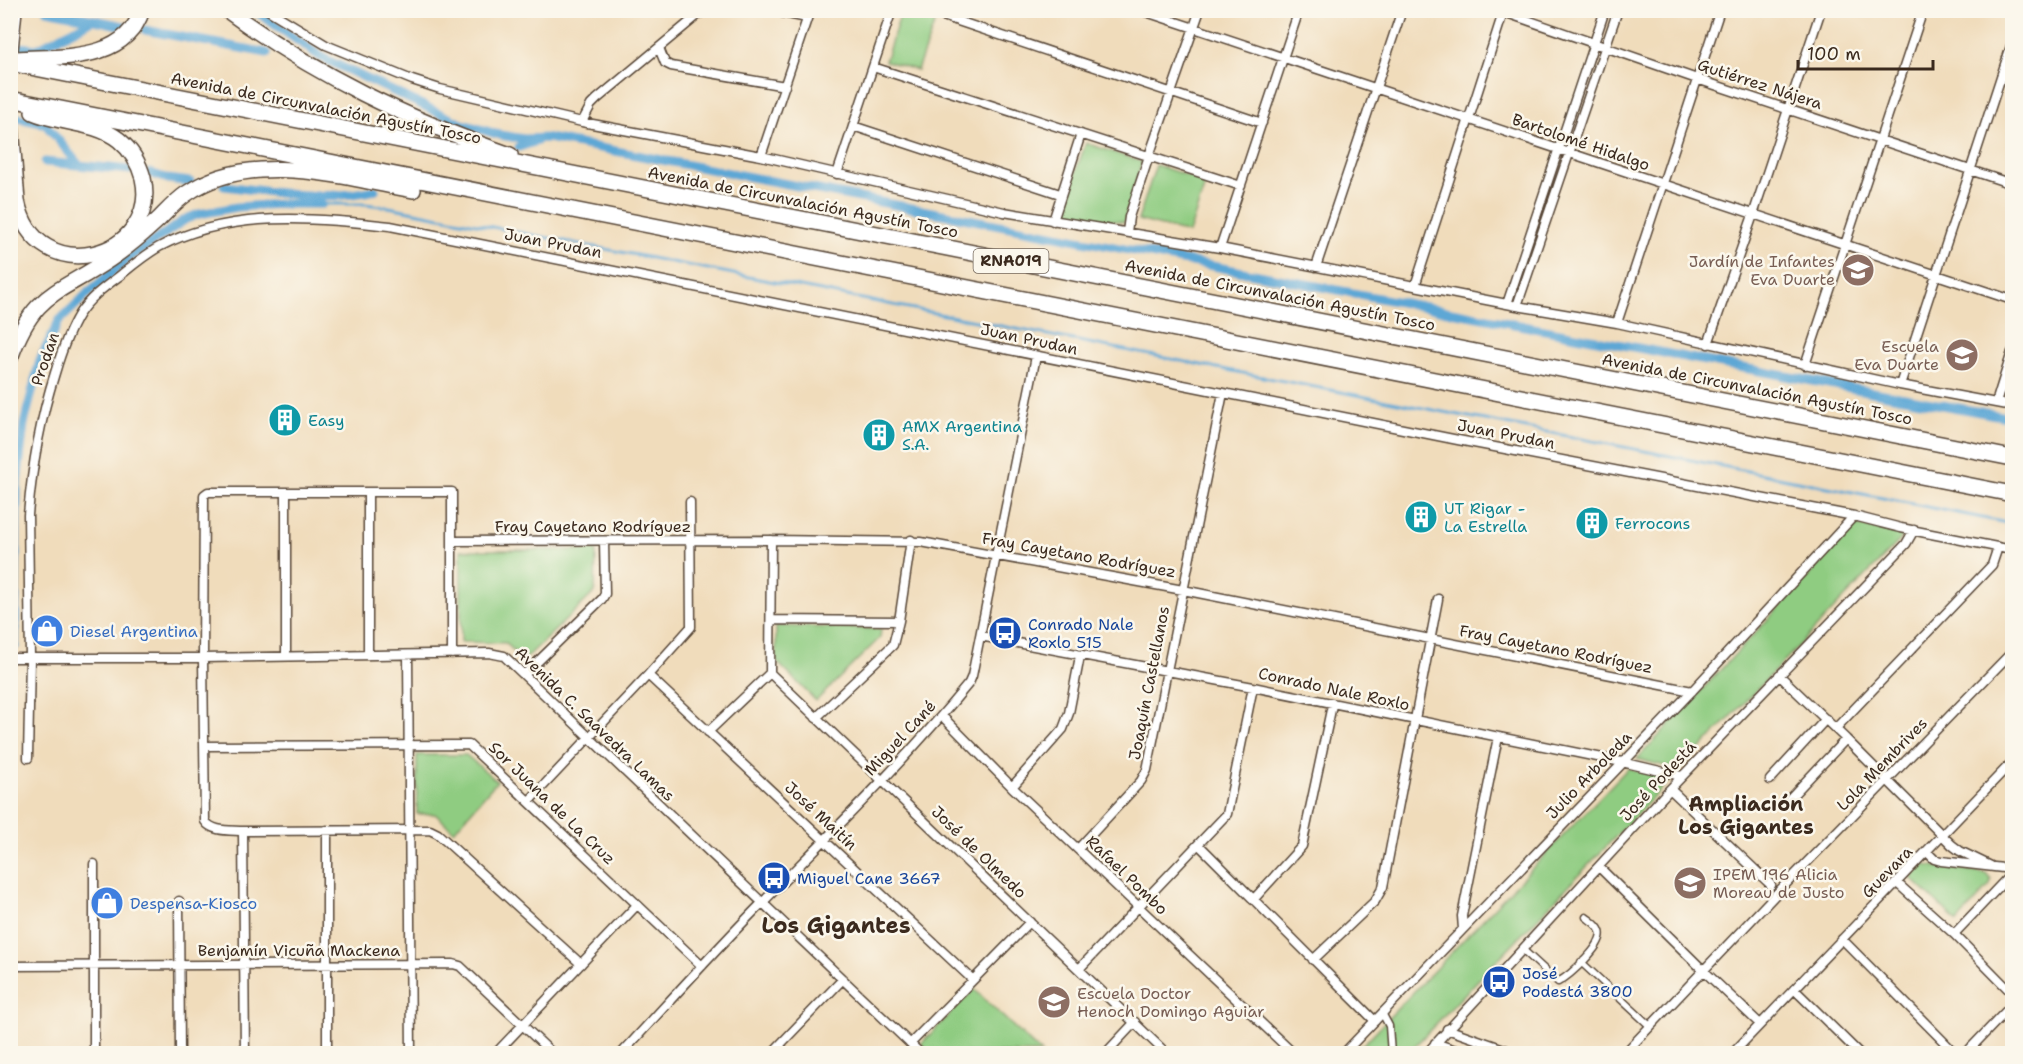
<svg xmlns="http://www.w3.org/2000/svg" width="2023" height="1064" viewBox="0 0 2023 1064" font-family="'Shantell Sans',sans-serif">
	<style>
		.green { fill: #8fcc81; stroke: #657b50; stroke-width: 1.5 }
		.lines { fill: none; stroke-linecap: round; stroke-linejoin: round }
		.stream { stroke: #5da7d5; stroke-width: 3 }
		.canal { stroke: #5da7d5; stroke-width: 9 }
		.pedestrian-casing { stroke: #564536; stroke-width: 9 }
		.minor-casing { stroke: #564536; stroke-width: 11 }
		.motorway-casing { stroke: #564536; stroke-width: 18 }
		.pedestrian { stroke: #fff; stroke-width: 6 }
		.minor { stroke: #fff; stroke-width: 8 }
		.motorway { stroke: #fff; stroke-width: 15 }
		.labels { text-anchor: middle; dominant-baseline: central; stroke-width: 5; stroke-linejoin: round; paint-order: stroke }
		.shield { fill: #fbf7ec; stroke: #75685c; stroke-width: 1.5 }
		.shield-label { font-size: 15px; font-weight: bold; fill: #3b2a1e }
		.street-label { font-size: 16px; fill: #3b2a1e; stroke: #fbf7ec }
		.education-label { font-size: 16px; fill: #785e54; stroke: #fbf7ec; text-anchor: end }
		.culture-label { font-size: 16px; fill: #0d838f; stroke: #fbf7ec; text-anchor: start }
		.transit-label { font-size: 16px; fill: #164399; stroke: #fbf7ec; text-anchor: start }
		.shop-label { font-size: 16px; fill: #366cbe; stroke: #fbf7ec; text-anchor: start }
		.quarter-label { font-size: 20px; font-weight: bold; fill: #3b2a1e; stroke: #fbf7ec }
		.district-label { font-size: 22px; font-weight: bold; fill: #3b2a1e; stroke: #fbf7ec }
	</style>
	<rect width="100%" height="100%" fill="#fbf7ec"/>
	<filter id="ink" filterUnits="userSpaceOnUse"><feTurbulence type="fractalNoise" baseFrequency=".0167" numOctaves="2"/><feDisplacementMap in="SourceGraphic" scale="12" xChannelSelector="R" yChannelSelector="G"/><feConvolveMatrix kernelMatrix="1 2 1 2 8 2 1 2 1" color-interpolation-filters="sRGB"/></filter>
	<filter id="wash" filterUnits="userSpaceOnUse"><feTurbulence type="fractalNoise" baseFrequency=".008" numOctaves="4" result="noise"/><feDisplacementMap in="SourceGraphic" scale="24" xChannelSelector="R" yChannelSelector="G"/><feGaussianBlur stdDeviation="1.35" result="paint"/><feColorMatrix in="noise" values="0 0 0 0 0 0 0 0 0 0 0 0 0 0 0 0 0 1.4 0 .05"/><feComposite in="paint" operator="in"/></filter>
	<g filter="url(#wash)">
		<rect width="100%" height="100%" fill="#f0dcbb"/>
		<path class="green" d="M902 10 936 20 917 70 885 61Z
			M1086 143 1142 162 1124 222 1060 214Z
			M1156 165 1206 182 1189 233 1138 220Z
			M1856 525 1905 535 1680 770 1637 759Z
			M461 550H596L595 592 523 661 506 643 461 642Z
			M776 626 881 629 880 638 816 701 776 661Z
			M417 755H466L497 781 454 831 435 814H417Z
			M1628 768 1671 779 1408 1053 1354 1054Z
			M1925 865 1987 874 1991 879 1990 885 1957 922 1910 877Z
			M974 989 1041 1053H931L921 1044Z"/>
		<g class="lines">
			<path class="stream" d="M322 204H365L389 207 1778 477 2012 524"/>
			<path class="canal" d="M47 10 124 26
				M254 10 321 57 460 123 500 135 524 139 548 138 1711 362 2012 418
				M145 30 267 53
				M10 46 37 49 93 20
				M10 116 41 123 46 125 79 165
				M519 147 537 141
				M45 162 130 170
				M150 173 168 179 190 182
				M224 186C276 192 324 202 375 190
				M15 646 17 483 24 424 40 360 59 321 90 291 129 258 186 219 199 214 237 207 282 204H322"/>
		</g>
	</g>
	<g filter="url(#ink)">
		<g class="lines">
			<g class="pedestrian-casing">
				<path id="pedestrian" d="M1522 949 1558 982C1569 976 1606 944 1600 931 1598 925 1591 921 1586 917
					M1581 962 1650 1026
					M1382 1013 1389 1026 1391 1054"/>
			</g>
			<g class="minor-casing">
				<path id="minor" d="M268 10 326 45 412 80 440 89 582 122 761 156 1004 212 1220 248 1517 306 1617 323 1900 385 2012 406
					M769 10 807 18
					M925 10 1262 123
					M1140 10 2012 300
					M1498 10 1697 79 2012 184
					M659 48 665 63 671 66 785 86
					M873 67 1241 186
					M582 122 591 105 597 99 704 10
					M853 126 1060 194
					M761 156 810 10
					M837 174 892 10
					M1053 221 1081 134
					M1127 232 1129 217 1149 156 1200 10
					M1220 248 1299 10
					M1316 267 1402 10
					M1415 286 1504 10
					M1507 304 1605 10
					M1517 306 1618 10
					M1617 323 1720 10
					M1708 344 1753 215 1821 10
					M1805 365 1923 10
					M1900 385 2012 43
					M1996 403 2012 352
					M368 492V655
					M286 493V656
					M452 541 771 540 921 542 1183 590 1692 691
					M771 620 899 621
					M980 636 1253 687 1622 762 1681 776
					M452 654V492H208L204 495 203 658 205 821C212 832 230 830 243 831L430 830 438 834 581 964
					M408 655 411 1054
					M10 658H203L489 653 504 656 921 1054
					M770 673 1167 1054
					M524 675 602 599 605 594 604 541
					M648 675 973 980
					M1779 675 1846 739 1952 845 1960 851 1991 866
					M942 716 1012 787 1294 1054
					M816 718 893 645 899 621 911 540
					M1836 728 1992 565 1998 547
					M708 732 770 673 771 540
					M204 746 469 745 702 966
					M28 758 30 658 28 515C32 466 40 420 55 373 61 353 68 332 79 314 90 297 106 286 122 274 133 265 145 255 159 247 228 210 315 217 390 226L1458 440 1854 516 1901 528 2012 550
					M1770 780 1826 719
					M1012 787 1063 729 1069 713 1080 656
					M1670 789 1771 885
					M1790 798 1846 739
					M529 801 648 675 691 627 690 502
					M327 830V1054
					M243 831 245 1054
					M1199 845 1375 1021
					M1078 849 1141 781 1147 770 1223 393
					M1927 852 1934 859 1941 861 2012 869
					M94 864V1054
					M1599 867 1704 971 1760 1024
					M1897 883 1954 934 2012 993
					M1253 900 1302 846 1332 705
					M179 901 180 1054
					M1463 929 1462 916 1498 737
					M1954 934 2012 873
					M1842 939 1956 1054
					M1313 960 1375 901 1383 887 1438 599
					M10 966 453 964 460 966 553 1054
					M1080 968 1227 814 1253 687
					M1794 989 1860 1054
					M1447 1029 1518 1054
					M1435 1043 1467 1054
					M910 1044 1030 922
					M779 1046 787 1054
					M495 1054 637 905
					M621 1054C669 1002 715 950 764 901 834 830 906 760 969 683L972 676 1036 356
					M771 1054 842 980
					M1105 1054 1135 1022
					M1343 1054 1692 691 1854 516
					M1426 1054 1670 789 1906 544 1914 530
					M1624 1054 1778 892 2012 652
					M1732 1054 2012 762
					M1965 1054 2012 1005"/>
			</g>
			<g class="motorway-casing">
				<path id="motorway" d="M227 10C315 75 407 119 510 155
					M10 50 14 10
					M17 59C61 56 125 63 142 10
					M10 63 2012 458
					M10 99 2012 494
					M10 113 17 201C36 293 161 257 143 178 139 163 131 150 119 140 94 121 60 124 33 112
					M10 358C34 291 57 295 110 259 128 247 144 233 159 219 168 210 176 201 186 194 250 149 343 177 413 190"/>
			</g>
			<use href="#pedestrian" class="pedestrian"/>
			<use href="#minor" class="minor"/>
			<use href="#motorway" class="motorway"/>
		</g>
	</g>
	<defs>
		<g id="school-disc" transform="scale(1.725)"><circle r="9.5" fill="#8d6e63" stroke="#fbf7ec"/><path d="M0-5L7-2L0 1L-7-2ZM-4 1L0 2.5L4 1V4Q0 6-4 4Z" fill="#fff"/></g>
		<g id="building-disc" transform="scale(1.725)"><circle r="9.5" fill="#0f9aa8" stroke="#fbf7ec"/><path d="M-4-6H4V6H1V3H-1V6H-4ZM-2.5-4.3h1.7v1.8h-1.7ZM.8-4.3h1.7v1.8H.8ZM-2.5-1h1.7V.8h-1.7ZM.8-1h1.7V.8H.8Z" fill="#fff"/></g>
		<g id="shop-disc" transform="scale(1.725)"><circle r="9.5" fill="#3f7fe0" stroke="#fbf7ec"/><path d="M-5-2.5h2.3a2.7 3.5 0 0 1 5.4 0H5L5.5 6h-11ZM-1.5-2.5h3a1.5 2.3 0 0 0-3 0Z" fill="#fff"/></g>
		<g id="bus-disc" transform="scale(1.725)"><circle r="9.5" fill="#1a4fb4" stroke="#fbf7ec"/><path d="M-5-6H5V4H4V6H2V4H-2V6H-4V4H-5ZM-3.5-4V0h7V-4ZM-3.5 1.2v1.5H-2V1.2ZM2 1.2v1.5H3.5V1.2Z" fill="#fff"/></g>
	</defs>
	<g fill-rule="evenodd">
		<use href="#school-disc" x="1858" y="270"/>
		<use href="#school-disc" x="1962" y="355"/>
		<use href="#building-disc" x="285" y="420"/>
		<use href="#building-disc" x="879" y="435"/>
		<use href="#building-disc" x="1421" y="517"/>
		<use href="#building-disc" x="1592" y="523"/>
		<use href="#shop-disc" x="47" y="631"/>
		<use href="#bus-disc" x="1005" y="633"/>
		<use href="#bus-disc" x="774" y="878"/>
		<use href="#school-disc" x="1690" y="883"/>
		<use href="#shop-disc" x="107" y="903"/>
		<use href="#bus-disc" x="1499" y="982"/>
		<use href="#school-disc" x="1054" y="1002"/>
	</g>
	<g class="labels">
		<rect class="shield" x="973.5" y="249" width="75" height="24" rx="4.5"/>
		<g class="shield-label">
			<text x="1011" y="261">RNA019</text>
		</g>
		<g class="street-label">
			<text transform="translate(1760 84) rotate(18)">Gutiérrez Nájera</text>
			<text transform="translate(326 108) rotate(11)">Avenida de Circunvalación Agustín Tosco</text>
			<text transform="translate(1581 142) rotate(19)">Bartolomé Hidalgo</text>
			<text transform="translate(803 202) rotate(11)">Avenida de Circunvalación Agustín Tosco</text>
			<text transform="translate(553 243) rotate(11)">Juan Prudan</text>
			<text transform="translate(1280 295) rotate(11)">Avenida de Circunvalación Agustín Tosco</text>
			<text transform="translate(1029 339) rotate(12)">Juan Prudan</text>
			<text transform="translate(45 359) rotate(-71)">Prodan</text>
			<text transform="translate(1757 389) rotate(11)">Avenida de Circunvalación Agustín Tosco</text>
			<text transform="translate(1506 434) rotate(11)">Juan Prudan</text>
			<text x="593" y="526">Fray Cayetano Rodríguez</text>
			<text transform="translate(1079 555) rotate(10)">Fray Cayetano Rodríguez</text>
			<text transform="translate(1556 649) rotate(11)">Fray Cayetano Rodríguez</text>
			<text transform="translate(1149 683) rotate(-79)">Joaquín Castellanos</text>
			<text transform="translate(1334 689) rotate(12)">Conrado Nale Roxlo</text>
			<text transform="translate(595 724) rotate(44)">Avenida C. Saavedra Lamas</text>
			<text transform="translate(900 738) rotate(-47)">Miguel Cané</text>
			<text transform="translate(1882 764) rotate(-46)">Lola Membrives</text>
			<text transform="translate(1589 775) rotate(-46)">Julio Arboleda</text>
			<text transform="translate(1658 781) rotate(-47)">José Podestá</text>
			<text transform="translate(552 803) rotate(44)">Sor Juana de La Cruz</text>
			<text transform="translate(821 816) rotate(43)">José Maitín</text>
			<text transform="translate(979 852) rotate(44)">José de Olmedo</text>
			<text transform="translate(1887 872) rotate(-46)">Guevara</text>
			<text transform="translate(1127 875) rotate(44)">Rafael Pombo</text>
			<text x="299" y="950">Benjamín Vicuña Mackena</text>
		</g>
		<g class="education-label">
			<text x="1835" y="261">Jardín de Infantes<tspan x="1835" dy="18">Eva Duarte</tspan></text>
			<text x="1939" y="346">Escuela<tspan x="1939" dy="18">Eva Duarte</tspan></text>
			<text x="1713" y="874" text-anchor="start">IPEM 196 Alicia<tspan x="1713" dy="18">Moreau de Justo</tspan></text>
			<text x="1077" y="993" text-anchor="start">Escuela Doctor<tspan x="1077" dy="18">Henoch Domingo Aguiar</tspan></text>
		</g>
		<g class="culture-label">
			<text x="308" y="420">Easy</text>
			<text x="902" y="426">AMX Argentina<tspan x="902" dy="18">S.A.</tspan></text>
			<text x="1444" y="508">UT Rigar -<tspan x="1444" dy="18">La Estrella</tspan></text>
			<text x="1615" y="523">Ferrocons</text>
		</g>
		<g class="transit-label">
			<text x="1028" y="624">Conrado Nale<tspan x="1028" dy="18">Roxlo 515</tspan></text>
			<text x="797" y="878">Miguel Cane 3667</text>
			<text x="1522" y="973">José<tspan x="1522" dy="18">Podestá 3800</tspan></text>
		</g>
		<g class="shop-label">
			<text x="70" y="631">Diesel Argentina</text>
			<text x="130" y="903">Despensa-Kiosco</text>
		</g>
		<g class="quarter-label">
			<text x="1746" y="804">Ampliación<tspan x="1746" dy="23">Los Gigantes</tspan></text>
		</g>
		<g class="district-label">
			<text x="836" y="925">Los Gigantes</text>
		</g>
	</g>
	<rect width="2023" height="1064" fill="none" stroke="#fbf7ec" stroke-width="36"/>
	<path d="M1798 60v9h135v-9" fill="none" stroke="#3b2a1e" stroke-width="3"/>
	<text x="1807" y="60" font-size="18" fill="#3b2a1e" stroke="#fbf7ec" stroke-width="4.5" paint-order="stroke">100 m</text>
</svg>
